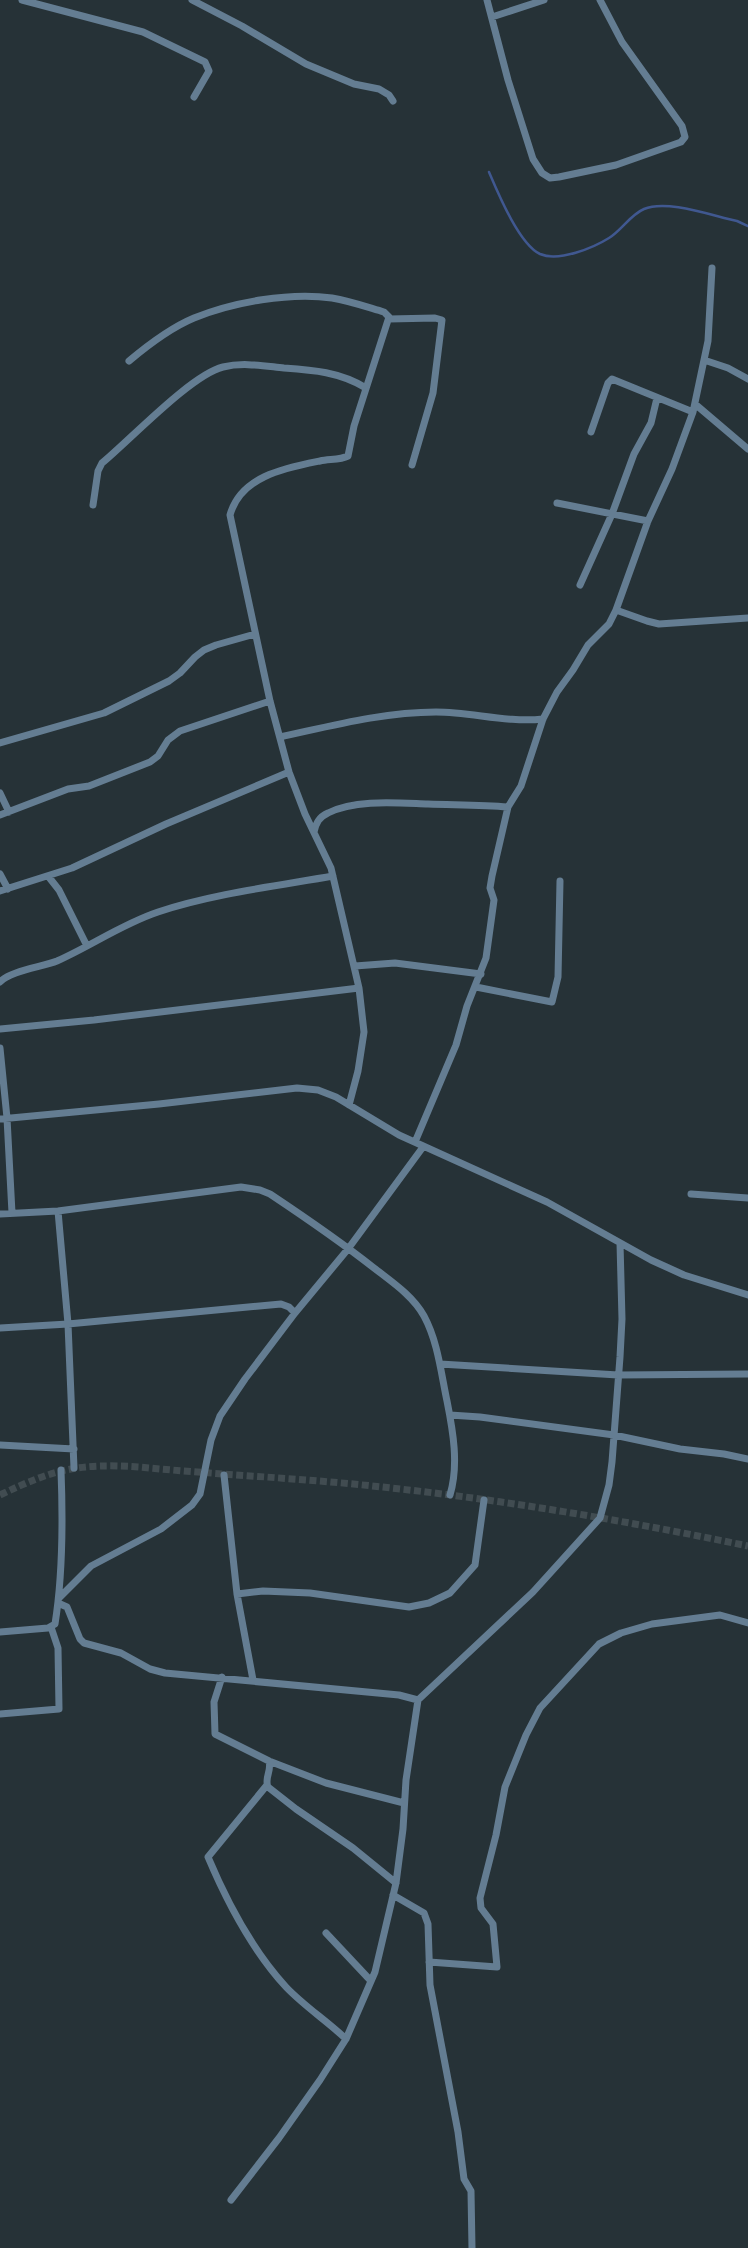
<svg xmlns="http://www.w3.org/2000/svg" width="748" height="2248" viewBox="0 0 748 2248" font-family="Ubuntu,sans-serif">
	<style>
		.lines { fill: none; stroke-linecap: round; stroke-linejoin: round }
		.stream { stroke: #405890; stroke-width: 2.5 }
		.street-tunnel { stroke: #414c51; stroke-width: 7; stroke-dasharray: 7 3.5; stroke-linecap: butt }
		.street { stroke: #647d92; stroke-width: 7 }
	</style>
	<rect width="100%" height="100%" fill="#263237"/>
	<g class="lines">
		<path class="stream" d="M489 172C498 193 519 244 540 254 559 262 593 248 609 238 622 230 630 215 644 209 667 199 713 216 737 221L748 226"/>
		<path class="street-tunnel" d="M0 1495C54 1469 79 1463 139 1467 220 1475 301 1478 382 1487 505 1500 627 1521 748 1546"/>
		<path class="street" d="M22 0 143 32 205 62 209 71 194 97
			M192 0 242 26 306 64 354 84 379 89 389 95 393 101
			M487 0 508 80 533 159 542 173 550 178 559 177 616 165 681 142 685 137 682 126 622 42 600 0
			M492 17 544 0
			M389 319 435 318 442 320 433 393 412 465
			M704 360 728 368 748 379
			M129 361C148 345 170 328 194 318 233 302 290 292 332 298 350 301 367 307 384 312L389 317 354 426 348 456C340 460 329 459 320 461 285 468 241 476 230 515L270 701 289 772 305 814 331 868 359 988 364 1032 358 1071 349 1105
			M695 404 748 449
			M591 432 608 383 612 379 693 412
			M557 503 648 521
			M93 505 98 471 102 463C131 439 191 375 223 367 243 362 264 366 284 368 313 370 340 372 366 388
			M580 585 612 514 634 454 651 423 657 398
			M616 610 647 621 659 624 748 618
			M280 737C331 726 383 712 436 712 472 712 507 723 543 719
			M0 743 104 713 169 681 180 673 195 657 204 650 216 645 255 634
			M0 793 9 812
			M0 815 68 789 89 786 150 762 158 756 168 740 180 731 270 701
			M314 832C316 823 319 817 328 813 355 799 398 803 428 804 455 805 482 805 508 807
			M0 874 8 889
			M48 876 59 890 86 944
			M0 891 72 868 166 824 289 772
			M355 966 395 963 481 974
			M0 982C10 971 42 967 57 961 91 946 122 924 158 912 212 894 276 886 333 876
			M476 987 552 1002 558 977 560 881
			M0 1029 94 1020 359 988
			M0 1048 7 1118 12 1213
			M0 1119 159 1104 297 1088 318 1090 336 1097 399 1135 547 1202 651 1260 684 1275 748 1295
			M415 1142 456 1045 467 1006 486 958 494 900 490 888 492 876 508 807 521 786 543 719 557 692 573 670 588 645 609 624 616 610 648 521 672 469 693 412 708 341 712 268
			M691 1194 748 1198
			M58 1211 68 1324 74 1468
			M0 1214 58 1211 241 1187 260 1190 270 1194C306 1218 341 1242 374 1268 392 1282 413 1296 424 1316 438 1342 441 1373 447 1401 453 1431 459 1465 450 1495
			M0 1328 68 1324 281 1304 289 1307 295 1313
			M440 1364 618 1375 748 1374
			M450 1415 480 1417 614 1435 680 1449 724 1454 748 1459
			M0 1445 74 1449
			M224 1475 237 1594 253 1680
			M237 1594 263 1591 310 1593 409 1607 429 1603 450 1593 475 1565 484 1500
			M59 1598 91 1566 161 1529 192 1505 200 1494 211 1440 220 1416 245 1379 295 1313 348 1249 423 1147
			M58 1603 67 1607 80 1639 84 1643 121 1653 150 1669 165 1673 399 1695 418 1700
			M0 1632 48 1628 55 1624C63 1574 63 1521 61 1470
			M222 1677 214 1702 215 1734 269 1761C272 1770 264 1779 268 1787L296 1809 353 1848 396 1883
			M0 1714 59 1709 58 1648 51 1627
			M269 1761 326 1783 404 1803
			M267 1785 208 1857C227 1902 252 1950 286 1987 304 2006 327 2021 346 2039
			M393 1895 424 1913 428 1924 430 1985 458 2132 464 2179 471 2191 472 2248
			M326 1933 371 1981
			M429 1962 497 1967 493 1924 481 1908 480 1898 496 1835 505 1787 526 1735 540 1708 599 1644 621 1633 652 1624 720 1615 748 1623
			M231 2200 279 2138 320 2080 346 2039 375 1972 396 1883 403 1829 406 1780 418 1700 533 1592 600 1518 609 1485 612 1462 620 1357 622 1319 620 1243"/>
	</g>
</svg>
